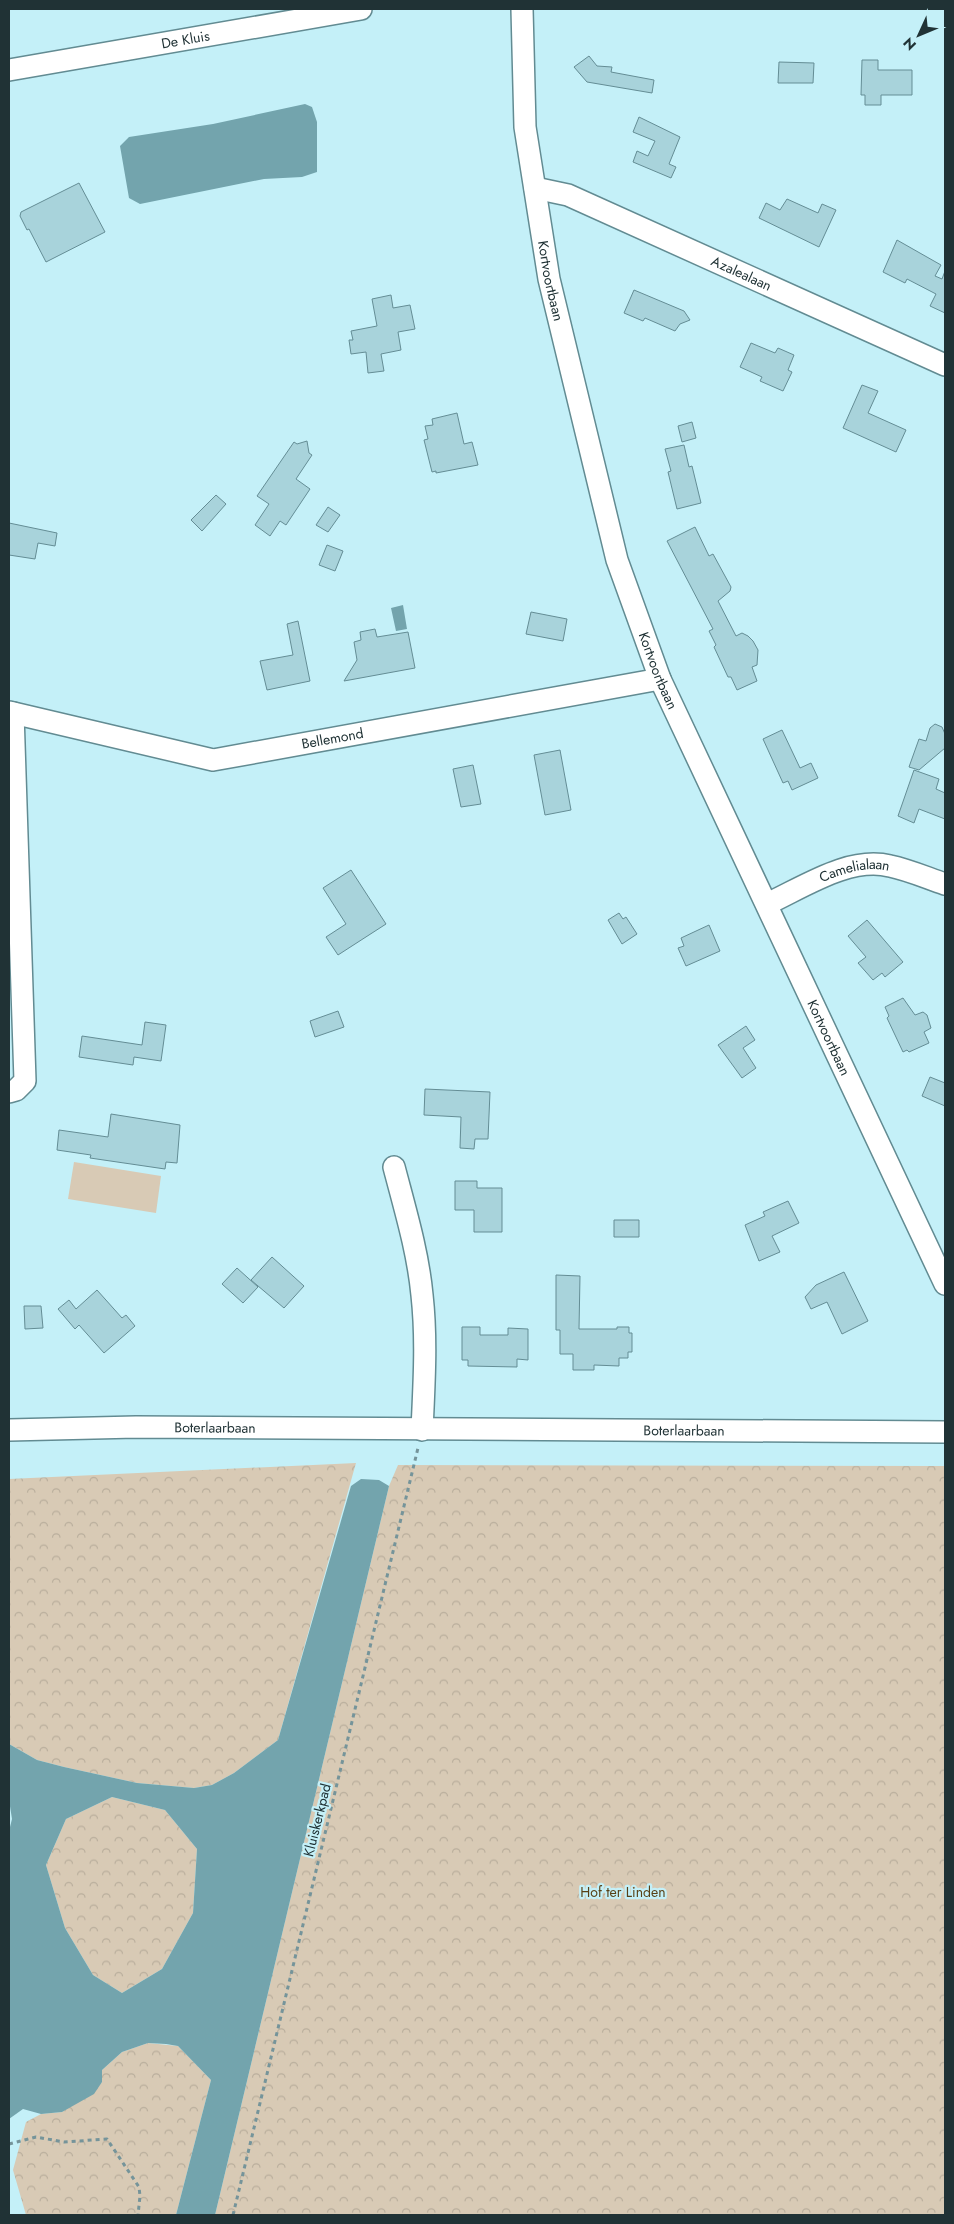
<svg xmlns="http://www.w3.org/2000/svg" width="954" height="2224" viewBox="0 0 954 2224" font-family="Jost,sans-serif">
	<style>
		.forest { fill: url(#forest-crowns) }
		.park { fill: #d8cab5 }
		.water { fill: #73a4ad; fill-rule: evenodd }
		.building { fill: #a8d3db; stroke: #648d95 }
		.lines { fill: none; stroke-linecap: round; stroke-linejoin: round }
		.minor-casing { stroke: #628b92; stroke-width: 24 }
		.path { stroke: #75949a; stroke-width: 3; stroke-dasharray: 4 4; stroke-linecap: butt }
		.minor { stroke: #fff; stroke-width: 21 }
		.labels { text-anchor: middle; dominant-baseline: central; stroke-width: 4.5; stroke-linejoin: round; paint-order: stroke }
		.street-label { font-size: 14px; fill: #203235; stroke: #c4f0f8 }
		.park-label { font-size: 14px; fill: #584015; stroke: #c4f0f8 }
	</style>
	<defs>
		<pattern id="forest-crowns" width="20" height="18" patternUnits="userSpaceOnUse" patternTransform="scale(1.25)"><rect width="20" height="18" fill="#d8cab5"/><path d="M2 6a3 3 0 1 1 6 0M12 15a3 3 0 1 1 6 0" fill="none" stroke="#b9ae9c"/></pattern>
	</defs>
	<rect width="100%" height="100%" fill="#c4f0f8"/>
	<path class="forest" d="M356 1463 278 1740 234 1773 212 1785 194 1788 137 1783 64 1767 37 1760 9 1744V1479Z
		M398 1465 945 1466V2215H215L389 1486Z
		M112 1797 165 1810 197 1849 193 1913 162 1969 122 1993 93 1975 65 1928 46 1865 66 1819Z
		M148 2043 178 2046 211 2080 176 2215H26L13 2170 26 2122 41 2114 62 2112 102 2082V2070L122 2052Z"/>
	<path class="park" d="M74 1162 161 1176 156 1213 68 1199Z"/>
	<path class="water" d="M305 104 312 107 317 122V172L302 177 264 179 140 204 129 198 120 146 129 137 213 124Z
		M403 605 407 629 396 631 391 608Z
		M361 1479 379 1480 389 1486 215 2215H176L211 2080 178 2046 166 2044 148 2043 122 2052 102 2070V2082L94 2094 62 2112 41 2114 23 2109 9 2119V1831L12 1819 9 1800V1744L37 1760 64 1767 137 1783 194 1788 212 1785 234 1773 278 1740 351 1486ZM112 1797 165 1810 197 1849 193 1913 162 1969 122 1993 93 1975 65 1928 46 1865 66 1819Z"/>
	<path class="building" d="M589 56 597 66 612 67 611 72 654 80 652 93 587 82 574 67Z
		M862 60H878V70H912V95H881V105H865V95H861Z
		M779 62 814 63 813 83H778Z
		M639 117 680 137 669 164 676 167 671 178 633 162 637 151 648 156 655 141 633 132Z
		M79 183 105 232 46 262 29 229 27 230 20 216 21 212Z
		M787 199 818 213 822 204 836 210 819 247 759 218 766 203 780 210Z
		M897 240 941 265 935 276 942 279 945 271V313L930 306 936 294 907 279 905 283 883 272Z
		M634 290 684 311 690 320 680 324 675 331 645 318 643 321 624 313Z
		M391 295 393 308 410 305 415 329 398 332 401 350 381 354 384 371 368 373 366 352 351 354 349 340H353L351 331 377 326 372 299Z
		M751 343 775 353 778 348 794 355 788 370 792 372 783 391 760 381 762 377 740 367Z
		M862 385 878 391 868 413 906 430 896 452 843 428Z
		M457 413 464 444 472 442 478 465 436 473V471L432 472 424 440 428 439 425 426 433 425 432 419Z
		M692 422 696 438 682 442 678 426Z
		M307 441 309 453 312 455 296 479 310 489 286 525 280 521 270 536 255 525 269 504 257 496 294 442 297 444Z
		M684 445 689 467 692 466 701 503 677 509 668 472 671 471 665 449Z
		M216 495 226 504 202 531 191 520Z
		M328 507 340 515 328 532 316 525Z
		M9 523 57 533 55 546 38 543 35 559 9 555Z
		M695 527 709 556 713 554 731 587 730 591 718 601 736 636 742 633 748 636 753 641 758 650 757 665 752 667 757 681 737 690 731 677H728L714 647 716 645 709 631 713 629 667 541Z
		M327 545 343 551 335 571 319 565Z
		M531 612 567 619 563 641 526 634Z
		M298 621 310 681 267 690 260 661 293 655 287 624Z
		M375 629 377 637 408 632 415 668 344 681 357 660 354 642 361 640 360 632Z
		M935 724 942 727 945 734V748L919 770 909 767 919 739 926 741 930 728Z
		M782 730 800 768 811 763 818 778 792 790 788 781 783 783 763 739Z
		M560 750 571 810 545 815 534 755Z
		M473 765 481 804 461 807 453 769Z
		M914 770 939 779 936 789 945 793V819L919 809 914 823 898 816Z
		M351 870 386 924 338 955 326 937 346 924 323 888Z
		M619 913 623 919 626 917 637 934 622 944 608 920Z
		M867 920 903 962 885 977 882 973 873 980 858 963 866 957 848 936Z
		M709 925 720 951 686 966 678 948 684 946 681 938Z
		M903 998 915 1015 923 1012 927 1015 931 1028 924 1032 929 1043 909 1052 907 1050 903 1052 887 1018 889 1016 885 1007Z
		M338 1011 344 1027 315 1037 310 1021Z
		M145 1022 166 1025 161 1061 134 1057 133 1065 79 1057 82 1036 142 1045Z
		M746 1026 755 1040 743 1048 756 1068 742 1078 718 1045Z
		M930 1077 945 1083V1106L922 1096Z
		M425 1089 490 1092 488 1139H475L474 1149 460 1148 461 1117 424 1115Z
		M111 1114 180 1125 177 1163 166 1162 165 1169 90 1158 91 1155 57 1150 59 1130 108 1137Z
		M455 1181H477V1188H502V1232H474V1210H455Z
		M788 1201 799 1223 772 1236 780 1252 759 1261 745 1225 765 1216 763 1212Z
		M614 1220H639V1237H614Z
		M272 1257 304 1286 284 1308 251 1280Z
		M237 1268 258 1287 243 1303 222 1284Z
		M844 1272 868 1321 842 1334 827 1302 811 1309 805 1297 816 1285Z
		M556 1275 580 1276 579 1329H617V1327H629V1333H632V1352H628V1358H619V1366L594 1365V1370H573V1354H560V1330H556Z
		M97 1290 122 1318 126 1315 135 1326 104 1353 79 1325 75 1329 58 1309 69 1300 76 1309Z
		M24 1306H41L43 1328 25 1329Z
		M462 1327H480V1335H508V1328L528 1329V1360L517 1359V1367L468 1366V1360H462Z"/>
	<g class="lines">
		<g class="minor-casing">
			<g id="minor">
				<path id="s1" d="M522 9 525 127 549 279 617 560 660 679 945 1284"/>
				<path id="s2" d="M9 70 361 9"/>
				<path id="s3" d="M535 188 568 195 945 365"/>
				<path id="s4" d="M9 712 213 760 660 679"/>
				<path id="s5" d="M767 904C804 887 849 856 890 866 909 870 927 878 945 884"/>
				<path d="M9 1092 16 1090 25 1081 13 713"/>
				<path d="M394 1167C405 1209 418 1252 422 1295 427 1340 424 1385 422 1430"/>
				<path id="s6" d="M9 1430 136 1427 945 1432"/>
			</g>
		</g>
		<path class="path" d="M9 2144 36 2137 64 2142 107 2139 139 2187 140 2196 138 2215
			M233 2215 418 1448"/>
		<use href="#minor" class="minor"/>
	</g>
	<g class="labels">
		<g class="street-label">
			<text stroke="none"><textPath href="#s2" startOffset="179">De Kluis</textPath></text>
			<text stroke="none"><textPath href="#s3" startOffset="224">Azalealaan</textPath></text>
			<text stroke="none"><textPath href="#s1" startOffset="274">Kortvoortbaan</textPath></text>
			<text stroke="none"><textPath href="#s1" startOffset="679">Kortvoortbaan</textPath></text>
			<text stroke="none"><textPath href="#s4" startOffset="331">Bellemond</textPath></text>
			<text stroke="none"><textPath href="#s5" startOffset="95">Camelialaan</textPath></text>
			<text stroke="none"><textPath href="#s1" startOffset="1084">Kortvoortbaan</textPath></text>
			<text stroke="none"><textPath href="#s6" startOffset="206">Boterlaarbaan</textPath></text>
			<text stroke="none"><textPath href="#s6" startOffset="675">Boterlaarbaan</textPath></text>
			<text transform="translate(317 1820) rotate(-76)">Kluiskerkpad</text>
		</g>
		<g class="park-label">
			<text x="623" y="1892">Hof ter Linden</text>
		</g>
	</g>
	<rect width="954" height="2224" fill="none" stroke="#203235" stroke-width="20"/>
	<g transform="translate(919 35) rotate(226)" stroke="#c4f0f8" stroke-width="4" paint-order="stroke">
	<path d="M0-4L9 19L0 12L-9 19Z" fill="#203235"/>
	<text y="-8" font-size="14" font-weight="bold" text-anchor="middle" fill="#203235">N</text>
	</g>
</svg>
